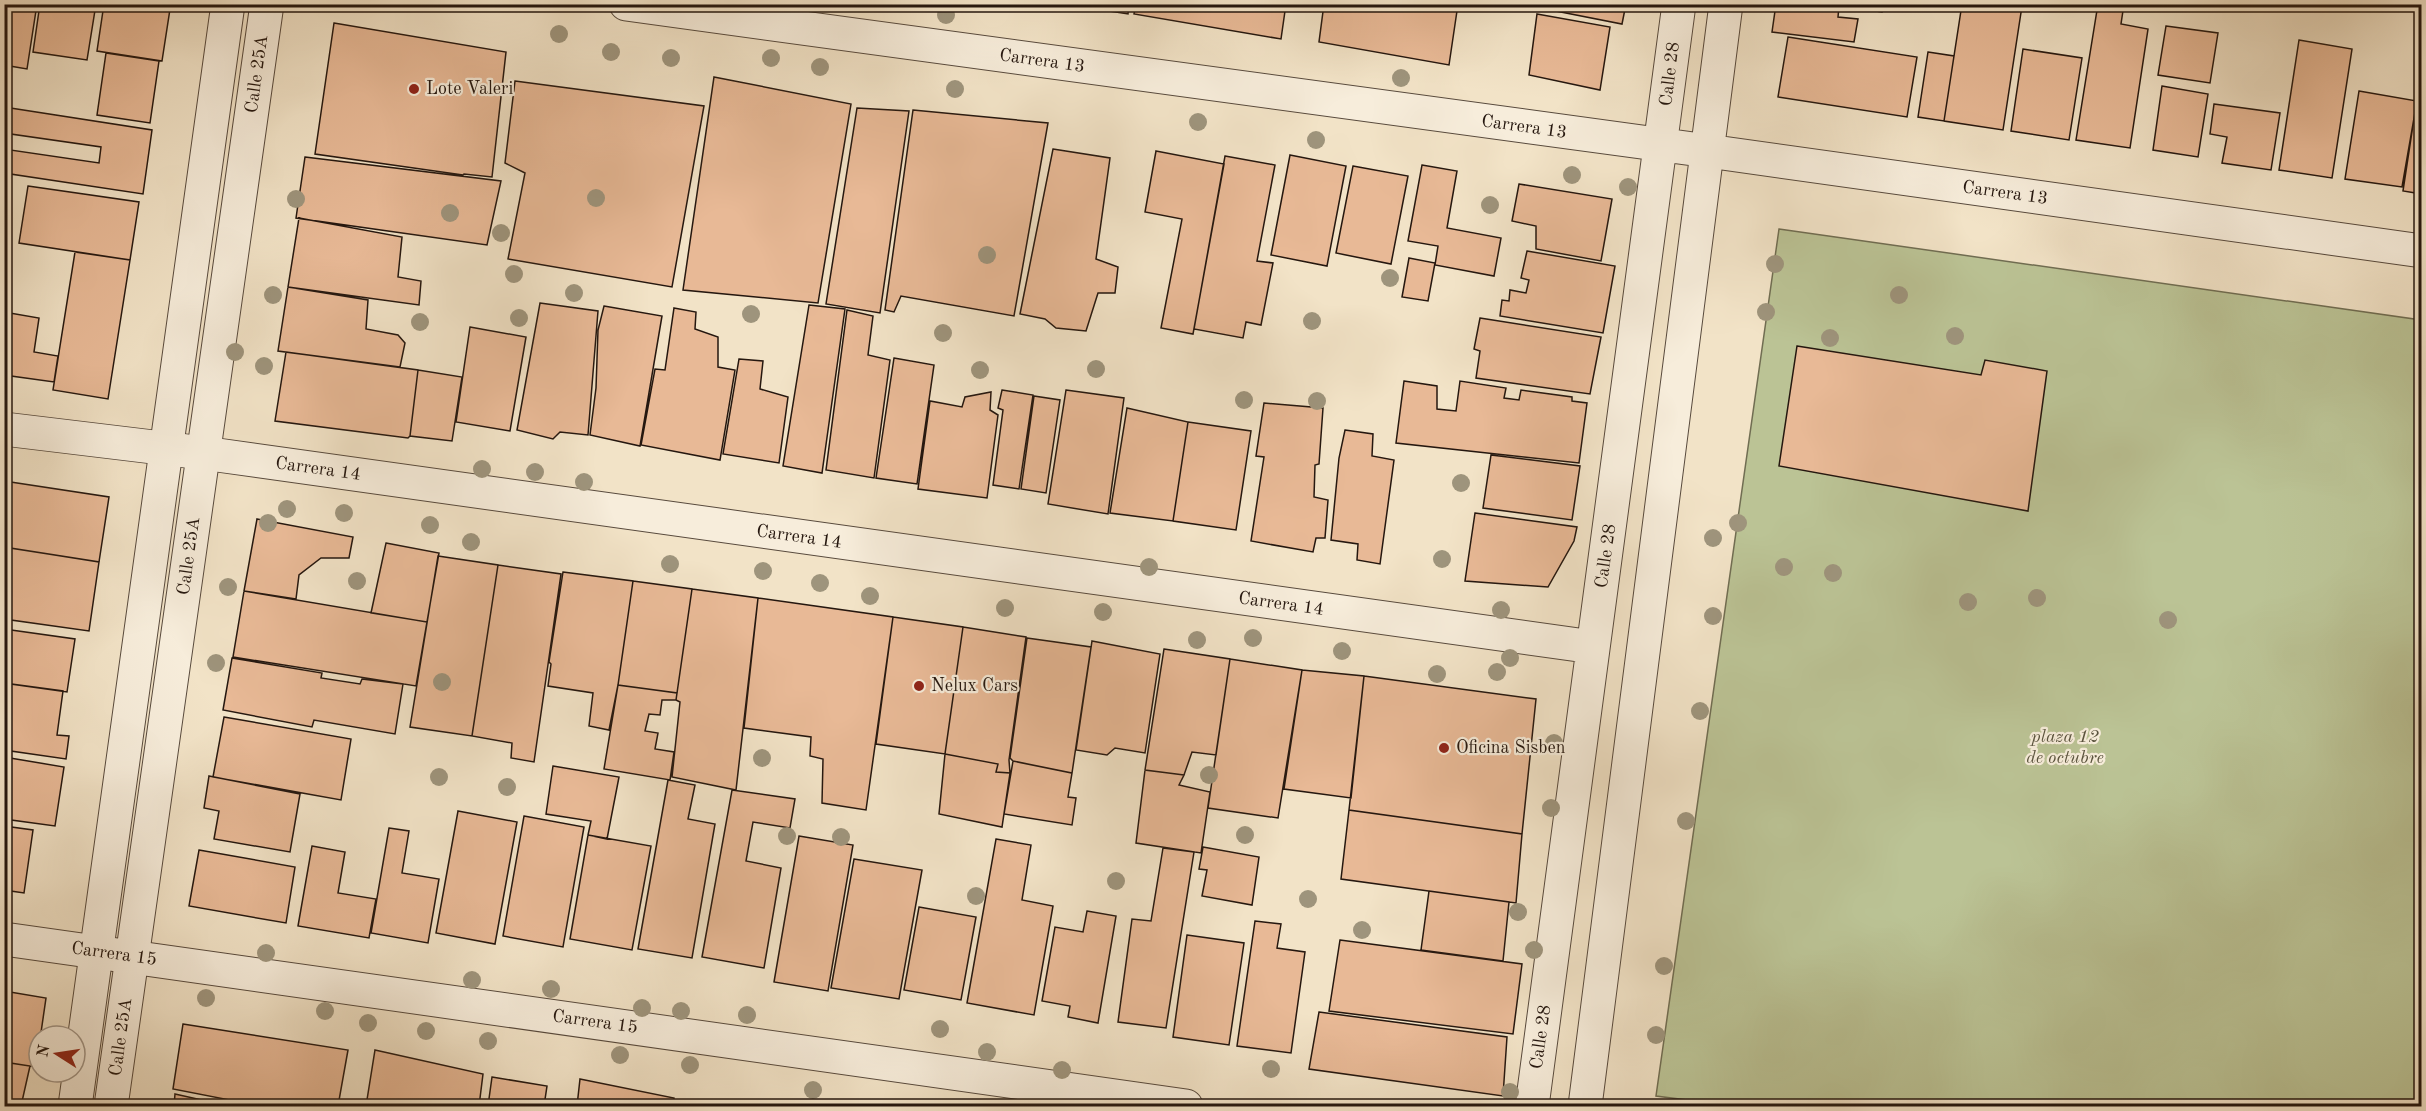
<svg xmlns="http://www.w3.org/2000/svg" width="2426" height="1111" viewBox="0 0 2426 1111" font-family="'Old Standard TT',serif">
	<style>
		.green { fill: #bbc395; stroke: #706d52; stroke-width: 1.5 }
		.building { fill: #e8b996; stroke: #25170f; stroke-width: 1.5 }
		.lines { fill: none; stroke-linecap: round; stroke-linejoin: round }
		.minor-casing { stroke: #584a3d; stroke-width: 35 }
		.tertiary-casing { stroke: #584a3d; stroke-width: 35 }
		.minor { stroke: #f7eddb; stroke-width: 33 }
		.tertiary { stroke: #f7eddb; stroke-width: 33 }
		.tree { fill: #9e947c }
		.poi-dot { fill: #8f2418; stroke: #f7eddb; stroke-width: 2 }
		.labels { text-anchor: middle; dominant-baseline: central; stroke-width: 4.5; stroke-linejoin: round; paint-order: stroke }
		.street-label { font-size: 18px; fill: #25170f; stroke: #f7eddb }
		.poi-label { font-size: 18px; fill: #25170f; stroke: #f7eddb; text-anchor: start }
		.park-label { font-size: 18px; font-style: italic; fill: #5a533e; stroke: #f7eddb }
	</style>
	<rect width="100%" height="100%" fill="#f2e3c7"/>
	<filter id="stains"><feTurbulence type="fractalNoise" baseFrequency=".00333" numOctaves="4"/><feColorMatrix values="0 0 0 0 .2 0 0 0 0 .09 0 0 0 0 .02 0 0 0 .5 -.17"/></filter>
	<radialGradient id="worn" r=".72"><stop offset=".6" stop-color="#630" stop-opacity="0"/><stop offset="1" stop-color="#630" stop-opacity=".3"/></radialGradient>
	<path class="green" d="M1779 229 2421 320V1106H1734L1656 1096Z"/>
	<path class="building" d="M4 4H37L27 69 4 65Z
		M40 4H96L87 60 33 52Z
		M104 4H144L170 9 162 61 97 51Z
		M1064 4H1129L1128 14Z
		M1136 4H1286L1281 39 1134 14Z
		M1324 4H1458L1449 65 1319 42Z
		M1520 4H1626L1622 24Z
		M1776 4H1883L1882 12 1839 6 1838 17 1858 19 1854 42 1772 32Z
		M1962 4 2022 6 2003 130 1944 121Z
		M2098 4H2124L2121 24 2148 29 2130 148 2076 140Z
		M1537 14 1610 27 1600 90 1529 75Z
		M334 23 506 52 492 177 464 174 463 175 315 154Z
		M2166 26 2218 33 2210 83 2158 75Z
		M1788 37 1917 57 1907 117 1778 97Z
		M2299 40 2352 49 2332 178 2279 170Z
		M2023 49 2082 58 2069 140 2011 131Z
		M1928 52 1954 56 1944 121 1918 117Z
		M106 53 159 61 150 123 97 115Z
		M714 77 851 104 818 303 683 290Z
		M2420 79H2422V194L2403 191Z
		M515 81 704 106 672 287 508 259 525 173 505 163Z
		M2162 86 2208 94 2198 157 2153 150Z
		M2359 91 2417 101 2402 187 2345 179Z
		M2214 104 2280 113 2271 170 2222 163 2227 137 2210 134Z
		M4 107 152 130 143 194 4 173V149L99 163 101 147 4 133Z
		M857 108 909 111 880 313 826 304Z
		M913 110 1048 123 1014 316 901 296 894 312 885 310Z
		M1053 149 1110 158 1096 259 1118 267 1115 293H1098L1086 331 1056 328 1045 319 1020 314Z
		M1156 151 1224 164 1193 334 1161 328 1182 219 1145 212Z
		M1290 155 1346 166 1327 266 1271 255Z
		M1225 156 1275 165 1257 261 1273 263 1261 325 1246 322 1243 338 1194 329Z
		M305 157 501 181 487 245 296 218Z
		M1422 165 1457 171 1447 228 1501 238 1494 276 1435 265 1438 246 1408 241Z
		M1353 166 1408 176 1391 264 1336 253Z
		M1519 184 1612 199 1601 261 1536 249V226L1512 221Z
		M28 186 139 202 130 260 19 243Z
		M299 218 402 237 398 277 421 281 419 305 288 287Z
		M1527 251 1615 266 1603 333 1500 316 1502 300 1509 301 1510 290 1526 293 1529 280 1521 278Z
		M75 252 130 260 108 399 53 390Z
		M1409 258 1435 263 1428 301 1402 297Z
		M288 287 368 300 366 329 398 335 405 343 400 367 278 351Z
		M540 303 598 311 588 435 560 432 553 439 517 430Z
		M809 305 845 309 822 473 783 466Z
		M604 306 662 316 640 446 590 435 596 388 598 330Z
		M674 308 696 312 695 329 718 337V367L735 370 720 460 641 445 655 369 665 370Z
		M847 310 873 316 868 355 890 360 874 478 826 470Z
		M4 312 39 318 34 352 58 356 54 382 4 375Z
		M1480 318 1601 337 1590 394 1476 378 1480 351 1474 349Z
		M470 327 526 337 510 431 456 422Z
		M1797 346 1981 375 1985 360 2047 371 2028 511 1779 466Z
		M286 352 418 370 410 436 408 438 275 421Z
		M894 358 934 365 917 484 876 478Z
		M739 359 763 361 760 389 788 397 779 463 723 454Z
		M418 370 462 377 452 441 410 436Z
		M1404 381 1437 386V409L1456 411 1460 381 1506 388 1504 398 1519 400 1521 390 1572 397V401L1587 403 1579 463 1396 443Z
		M1002 390 1033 395 1019 489 993 485 1003 410 998 408Z
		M1066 390 1124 398 1108 514 1048 504Z
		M991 392 990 410 998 415 987 498 918 489 930 401 962 407 965 397Z
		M1034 396 1060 400 1046 493 1021 489Z
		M1264 403 1323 408 1319 464 1315 465 1314 497 1328 500 1325 538H1316L1313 552 1251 541 1264 457 1256 456Z
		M1127 408 1188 422 1173 521 1110 513Z
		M1188 422 1251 431 1236 530 1173 521Z
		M1345 430 1373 434 1372 456 1394 460 1380 564 1357 560 1358 544 1331 540 1339 458Z
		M1491 455 1580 466 1572 520 1483 508Z
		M4 481 109 497 99 562 4 547Z
		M1475 513 1577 527 1574 541 1548 587 1465 581Z
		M257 519 353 537 349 558H321L299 575 296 599 244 591Z
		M386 543 439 553 427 622 371 613Z
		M4 547 99 562 89 631 4 619Z
		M438 556 498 565 472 736 410 727Z
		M498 565 561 574 534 762 511 758 512 743 472 736Z
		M563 572 633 581 618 685 609 730 589 726 593 693 548 686 551 664 549 662Z
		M633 581 692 589 677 693 618 685Z
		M692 589 758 598 736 790 672 777 680 702 676 700Z
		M244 591 427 622 416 686 233 657Z
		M758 598 893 617 866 810 822 803 823 759 810 756 811 737 744 728Z
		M893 617 963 627 945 754 876 744Z
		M963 627 1026 637 1009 760 1010 773 996 772 998 764 945 754Z
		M4 629 75 639 67 692 4 683Z
		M1027 638 1091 647 1072 773 1013 761 1010 758Z
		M1092 641 1160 654 1145 753 1115 748 1107 755 1076 750Z
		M1164 649 1230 659 1216 755 1192 752 1184 775 1145 770Z
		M232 658 322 673 321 678 360 684 362 679 403 684 395 734 314 720 312 727 223 710Z
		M1230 659 1302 670 1278 818 1208 808Z
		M1302 670 1364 676 1351 798 1284 789Z
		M1364 676 1536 699 1522 834 1349 810Z
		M4 683 63 691 57 735 69 736 66 759 4 750Z
		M618 685 677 693 676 700H662L660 715 649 714 645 731 658 733 655 749 674 752 670 780 604 769Z
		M224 717 351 739 341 800 213 777Z
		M945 754 998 764 996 772 1010 773 1002 827 939 814Z
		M4 757 64 767 55 826 4 819Z
		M1013 761 1072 773 1068 797 1076 798 1072 825 1004 814Z
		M553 766 619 777 607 839 588 835 591 821 546 814Z
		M1145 770 1184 775 1179 785 1210 792 1201 853 1136 843Z
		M209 776 300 794 290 852 214 839 219 811 204 808Z
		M668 780 695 785 688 819 715 824 692 958 638 949Z
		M732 790 795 799 790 828 753 822 746 861 781 868 764 968 702 957Z
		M1349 810 1522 834 1516 903 1341 879Z
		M458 811 517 822 495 944 436 933Z
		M524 816 584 827 563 947 503 936Z
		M4 826 33 830 24 893 4 890Z
		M389 828 409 831 402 873 439 879 428 943 371 933Z
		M588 835 651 846 632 950 570 939Z
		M799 836 853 845 828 991 774 982Z
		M996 839 1031 845 1022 900 1053 906 1034 1015 967 1003Z
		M312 846 345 852 338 893 376 899 369 938 298 926Z
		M1203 847 1259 857 1252 905 1202 896 1207 870 1199 869Z
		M1163 848 1194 852 1166 1028 1118 1022 1132 919 1151 921Z
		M199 850 295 867 286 923 189 906Z
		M854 859 922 870 899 999 831 988Z
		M1429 891 1509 902 1503 961 1421 950Z
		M919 907 976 917 961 1000 904 990Z
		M1087 911 1116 916 1098 1023 1068 1017 1070 1006 1042 1001 1055 927 1083 932Z
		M1255 921 1281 924 1277 948 1305 952 1291 1053 1237 1046Z
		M1187 935 1244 943 1229 1045 1173 1037Z
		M1340 940 1522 964 1513 1034 1329 1011Z
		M4 991 46 998 36 1067 4 1062Z
		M1319 1012 1507 1037 1503 1096 1309 1069Z
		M183 1024 348 1050 338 1106H234L235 1101 173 1089Z
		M375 1050 483 1074 479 1106H366Z
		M4 1062 30 1066 21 1106H4Z
		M492 1077 547 1086 544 1106H488Z
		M580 1079 674 1098 673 1106H577Z
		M175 1094 220 1104V1106H174Z"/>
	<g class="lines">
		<g class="minor-casing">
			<path id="minor" d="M626 4 1708 151 2422 251
				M4 429 203 453 1593 647
				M4 939 1186 1106
				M1532 1106 1679 4
				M1585 1106 1726 4"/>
		</g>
		<g class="tertiary-casing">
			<path id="tertiary" d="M75 1106 228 4
				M111 1106 267 4"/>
		</g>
		<use href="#minor" class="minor"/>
		<use href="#tertiary" class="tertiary"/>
	</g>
	<g class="tree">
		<circle cx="946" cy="15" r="9"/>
		<circle cx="559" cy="34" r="9"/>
		<circle cx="611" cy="52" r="9"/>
		<circle cx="671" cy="58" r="9"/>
		<circle cx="771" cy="58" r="9"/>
		<circle cx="820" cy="67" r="9"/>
		<circle cx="1401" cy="78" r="9"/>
		<circle cx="955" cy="89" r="9"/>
		<circle cx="1198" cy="122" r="9"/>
		<circle cx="1316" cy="140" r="9"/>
		<circle cx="1572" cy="175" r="9"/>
		<circle cx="1628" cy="187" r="9"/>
		<circle cx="596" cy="198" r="9"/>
		<circle cx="296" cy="199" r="9"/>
		<circle cx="1490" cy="205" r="9"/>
		<circle cx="450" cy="213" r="9"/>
		<circle cx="501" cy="233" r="9"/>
		<circle cx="987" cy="255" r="9"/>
		<circle cx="1775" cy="264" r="9"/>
		<circle cx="514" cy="274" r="9"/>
		<circle cx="1390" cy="278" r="9"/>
		<circle cx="574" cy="293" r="9"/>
		<circle cx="273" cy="295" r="9"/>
		<circle cx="1899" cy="295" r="9"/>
		<circle cx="1766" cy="312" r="9"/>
		<circle cx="751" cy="314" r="9"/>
		<circle cx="519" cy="318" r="9"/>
		<circle cx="1312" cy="321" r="9"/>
		<circle cx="420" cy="322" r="9"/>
		<circle cx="943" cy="333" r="9"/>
		<circle cx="1955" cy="336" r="9"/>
		<circle cx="1830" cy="338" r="9"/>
		<circle cx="235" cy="352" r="9"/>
		<circle cx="264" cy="366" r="9"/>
		<circle cx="1096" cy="369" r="9"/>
		<circle cx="980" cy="370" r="9"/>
		<circle cx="1244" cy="400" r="9"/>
		<circle cx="1317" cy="401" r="9"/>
		<circle cx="482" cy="469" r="9"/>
		<circle cx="535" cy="472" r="9"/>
		<circle cx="584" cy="482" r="9"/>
		<circle cx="1461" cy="483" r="9"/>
		<circle cx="287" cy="509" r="9"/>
		<circle cx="344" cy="513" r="9"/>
		<circle cx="268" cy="523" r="9"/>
		<circle cx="1738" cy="523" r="9"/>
		<circle cx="430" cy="525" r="9"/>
		<circle cx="1713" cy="538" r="9"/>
		<circle cx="471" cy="542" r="9"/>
		<circle cx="1442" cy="559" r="9"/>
		<circle cx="670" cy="564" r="9"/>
		<circle cx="1149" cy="567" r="9"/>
		<circle cx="1784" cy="567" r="9"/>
		<circle cx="763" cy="571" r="9"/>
		<circle cx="1833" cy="573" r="9"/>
		<circle cx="357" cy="581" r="9"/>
		<circle cx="820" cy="583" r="9"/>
		<circle cx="228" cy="587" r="9"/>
		<circle cx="870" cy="596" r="9"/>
		<circle cx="2037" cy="598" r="9"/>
		<circle cx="1968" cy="602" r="9"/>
		<circle cx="1005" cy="608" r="9"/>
		<circle cx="1501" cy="610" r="9"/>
		<circle cx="1103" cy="612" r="9"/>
		<circle cx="1713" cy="616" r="9"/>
		<circle cx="2168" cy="620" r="9"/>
		<circle cx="1253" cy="638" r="9"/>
		<circle cx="1197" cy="640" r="9"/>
		<circle cx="1342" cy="651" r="9"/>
		<circle cx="1510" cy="658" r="9"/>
		<circle cx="216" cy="663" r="9"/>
		<circle cx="1497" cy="672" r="9"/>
		<circle cx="1437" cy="674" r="9"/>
		<circle cx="442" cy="682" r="9"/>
		<circle cx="1700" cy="711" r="9"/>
		<circle cx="1554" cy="743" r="9"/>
		<circle cx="762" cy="758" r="9"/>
		<circle cx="1209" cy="775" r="9"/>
		<circle cx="439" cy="777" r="9"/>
		<circle cx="507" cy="787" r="9"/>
		<circle cx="1551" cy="808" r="9"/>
		<circle cx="1686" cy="821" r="9"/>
		<circle cx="1245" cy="835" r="9"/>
		<circle cx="787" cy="836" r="9"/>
		<circle cx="841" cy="837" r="9"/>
		<circle cx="1116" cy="881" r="9"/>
		<circle cx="976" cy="896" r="9"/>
		<circle cx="1308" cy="899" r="9"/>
		<circle cx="1518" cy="912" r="9"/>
		<circle cx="1362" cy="930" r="9"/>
		<circle cx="1534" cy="950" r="9"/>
		<circle cx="266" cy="953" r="9"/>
		<circle cx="1664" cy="966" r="9"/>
		<circle cx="472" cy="980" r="9"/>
		<circle cx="551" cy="989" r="9"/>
		<circle cx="206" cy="998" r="9"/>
		<circle cx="642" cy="1008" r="9"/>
		<circle cx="325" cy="1011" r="9"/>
		<circle cx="681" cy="1011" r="9"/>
		<circle cx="747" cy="1015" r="9"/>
		<circle cx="368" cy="1023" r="9"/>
		<circle cx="940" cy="1029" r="9"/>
		<circle cx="426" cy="1031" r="9"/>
		<circle cx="1656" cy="1035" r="9"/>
		<circle cx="488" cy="1041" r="9"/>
		<circle cx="987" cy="1052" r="9"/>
		<circle cx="620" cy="1055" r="9"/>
		<circle cx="690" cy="1065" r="9"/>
		<circle cx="1271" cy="1069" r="9"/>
		<circle cx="1062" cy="1070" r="9"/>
		<circle cx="813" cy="1090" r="9"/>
		<circle cx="1510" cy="1092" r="9"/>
	</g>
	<g class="poi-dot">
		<circle cx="414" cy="89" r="6"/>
		<circle cx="919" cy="686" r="6"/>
		<circle cx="1444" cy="748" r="6"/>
	</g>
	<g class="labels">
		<g class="street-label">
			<text transform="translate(1042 61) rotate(8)">Carrera 13</text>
			<text transform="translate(257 74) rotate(-82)">Calle 25A</text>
			<text transform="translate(1670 74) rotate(-83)">Calle 28</text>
			<text transform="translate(1524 127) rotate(8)">Carrera 13</text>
			<text transform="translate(2005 193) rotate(8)">Carrera 13</text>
			<text transform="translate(318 469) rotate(8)">Carrera 14</text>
			<text transform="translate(799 537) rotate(8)">Carrera 14</text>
			<text transform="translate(189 556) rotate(-82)">Calle 25A</text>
			<text transform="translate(1606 556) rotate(-82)">Calle 28</text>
			<text transform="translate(1281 604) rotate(8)">Carrera 14</text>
			<text transform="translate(114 954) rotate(8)">Carrera 15</text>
			<text transform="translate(595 1022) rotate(8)">Carrera 15</text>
			<text transform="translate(121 1037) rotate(-82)">Calle 25A</text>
			<text transform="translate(1541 1037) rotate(-82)">Calle 28</text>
		</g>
		<g class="poi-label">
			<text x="426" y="89">Lote Valeri</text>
			<text x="931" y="686">Nelux Cars</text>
			<text x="1456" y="748">Oficina Sisben</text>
		</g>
		<g class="park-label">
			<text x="2065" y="737">plaza 12<tspan x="2065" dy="21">de octubre</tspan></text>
		</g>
	</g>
	<rect width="2426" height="1111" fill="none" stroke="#f2e3c7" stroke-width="24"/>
	<rect x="6" y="6" width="2414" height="1099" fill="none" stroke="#25170f" stroke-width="3"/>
	<rect x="12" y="12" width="2402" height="1087" fill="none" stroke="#25170f" stroke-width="1.5"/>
	<g transform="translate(57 1054) rotate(282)"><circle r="28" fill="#f7eddb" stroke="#a39789" stroke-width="1.5"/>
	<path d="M0-4.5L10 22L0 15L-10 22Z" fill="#8f2418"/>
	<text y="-9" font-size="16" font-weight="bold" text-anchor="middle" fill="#25170f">N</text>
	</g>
	<rect width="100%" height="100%" filter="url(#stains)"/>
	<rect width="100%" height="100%" fill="url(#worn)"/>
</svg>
